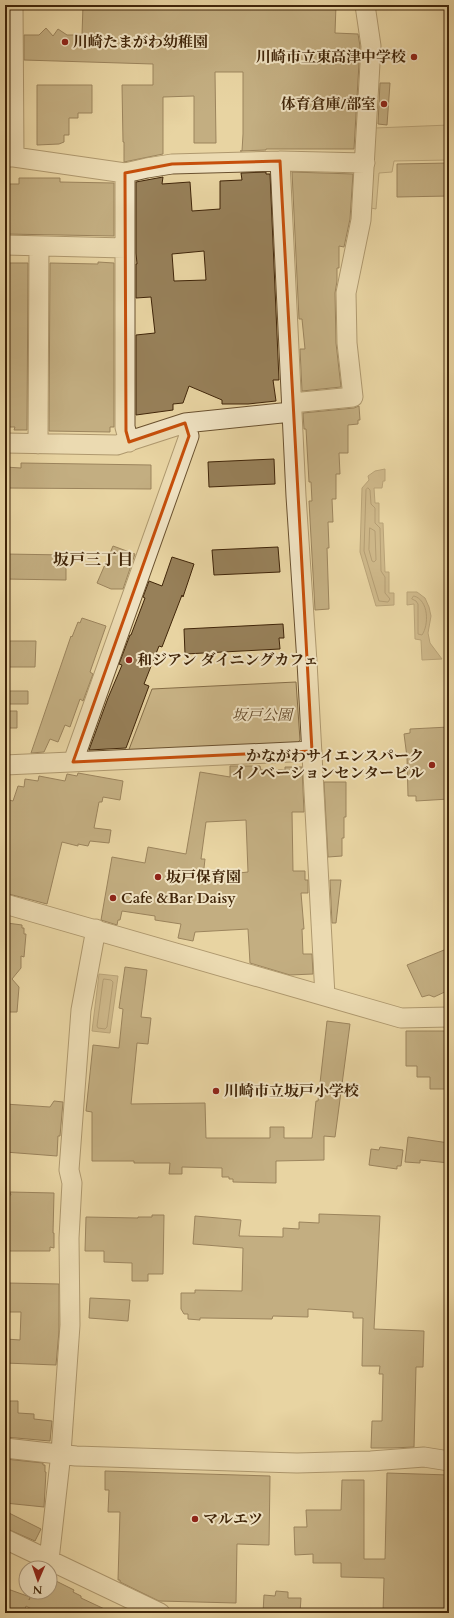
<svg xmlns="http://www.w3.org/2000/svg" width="454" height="1618" viewBox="0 0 454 1618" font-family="Cardo,'Noto Serif JP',serif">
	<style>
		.green { fill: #cbb688; stroke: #866e48 }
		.water { fill: #af986e; stroke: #836a46 }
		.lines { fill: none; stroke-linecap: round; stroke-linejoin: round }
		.shore { stroke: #785e3c; stroke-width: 1 }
		.building { fill: #978059; stroke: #402509; fill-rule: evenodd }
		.minor-casing { stroke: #6a512f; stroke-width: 21 }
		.minor { stroke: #f0e3c3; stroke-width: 19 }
		.marked { fill: none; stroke: #c64f0b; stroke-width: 3; stroke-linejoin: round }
		.poi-dot { fill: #8f2418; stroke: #f0e3c3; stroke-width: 1.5 }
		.labels { text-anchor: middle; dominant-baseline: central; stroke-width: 4; stroke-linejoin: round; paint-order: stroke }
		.poi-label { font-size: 15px; font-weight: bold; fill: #402509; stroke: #f0e3c3; text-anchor: start }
		.park-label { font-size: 15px; font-style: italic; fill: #634929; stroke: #f0e3c3 }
		.neighbourhood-label { font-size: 16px; font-weight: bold; fill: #402509; stroke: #f0e3c3 }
	</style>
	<rect width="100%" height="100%" fill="#e8d4a2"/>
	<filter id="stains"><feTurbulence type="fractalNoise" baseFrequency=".005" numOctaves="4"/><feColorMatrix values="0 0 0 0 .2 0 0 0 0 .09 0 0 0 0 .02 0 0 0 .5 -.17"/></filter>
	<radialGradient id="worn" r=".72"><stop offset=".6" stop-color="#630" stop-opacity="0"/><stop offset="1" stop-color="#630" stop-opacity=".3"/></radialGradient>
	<path class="green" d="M449 125V160L394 161 392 172 379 173 376 209 371 208 375 128Z
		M296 682 300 740 295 745 128 752 152 689Z"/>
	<path class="water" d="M385 469V481H383L382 488H374L375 503H379V523H383L385 572H389V593H394V605L376 606 360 552 362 488 369 480 368 476 375 471Z
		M407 592H417L425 598 429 607 431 616 428 633 430 643 442 659 422 660 421 640 415 639 414 604 407 605Z
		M99 974 118 976 110 1033 92 1031Z"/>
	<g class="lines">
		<path class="shore" d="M368 488 370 490 371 504 375 508V523L380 528 381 571 385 577V593L390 599 388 602 379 601 364 551 366 490Z
			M370 528 375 531 376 560 374 562 372 561 369 550Z
			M414 596C429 600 429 625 422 635L418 634V604L416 601 412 599Z
			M104 979 111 980 113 982 107 1027 105 1029 98 1028 97 1026 103 981Z"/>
	</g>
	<path class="building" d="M83 5H336L335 33 358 34 360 46 354 149H266V150L240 151H242L243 134V72H215L216 143H194V96L163 97V154L124 162V142H123L122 85H153V64L24 60V35H39L46 28 53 36 58 29 67 35H82Z
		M380 83H390L387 125 378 124Z
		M37 85H92V113H78V118H69V135H64V142L59 144 37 145Z
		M449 163V196L397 197V164Z
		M266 172V174H270L279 380H273L276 401 248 404H222V400L189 386 183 403 173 404V410L136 415V335L155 333 151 297 136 298V264H137L136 253V182L163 177 162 184 190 182 192 211 220 209V181L242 180 241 173ZM204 251 206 280 174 281 172 254Z
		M292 172 353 174 350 219 344 247 339 246V268H337V281L335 293 336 343 341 387 302 391 300 349H305L302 319H299Z
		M19 178H60V182L114 183V236L5 234V184H19Z
		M98 262 114 263V427H110V432L49 431 50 263 98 264Z
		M5 263H28L27 430H14L15 427H5L6 370H5Z
		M359 406 360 420H358V424L348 425V453H339L340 474H336V499H332L333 522H328L329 548H327L329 609 315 610 309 501H312L311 482H309L306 429H304L303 413 354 408Z
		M274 459 275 484 209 487 208 462Z
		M21 463 151 465V489L5 488V467L21 468Z
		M113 546 135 554 123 589H111L97 583Z
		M278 547 280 572 214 575 212 550Z
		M5 554 66 555V580L5 579Z
		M172 557 194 564 183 597 182 595 162 647 159 646 144 684 149 686 126 748 89 750 108 698 122 665 119 664 130 635H131L145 598 143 597 149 581 162 586Z
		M82 618 106 626 90 672 93 674 83 701 80 699 70 727 65 725 58 742 50 739 44 752 31 753 71 636 72 637 78 622 80 623Z
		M283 624 284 638H279L280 649 185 654 184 629Z
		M5 641H36L35 667H5Z
		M8 691H28V704H8Z
		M5 711H17V728H5Z
		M449 727V799L416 801V796H408L407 757 404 734 410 733V729Z
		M230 766H260L261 770H285V767H302L304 812H292L293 871H305V880H308V893H301L304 929H302L303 954H312L313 974 290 975 250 963 248 929 195 932 193 941 178 938 181 924 155 920V916L122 911 120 920H118L117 925 101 920 112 857 145 863 148 847 186 854 200 772 230 777ZM246 820 248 872 203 877 205 859H201L206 822Z
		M78 773 123 781 120 800 103 797 102 802H99L94 828 111 830 109 843 90 841 88 846 78 844V846L62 842 47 904 5 893V799L13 801 18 786 24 787 25 779 38 781 39 776 65 781 67 774 77 776Z
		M324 782H346V817H344V838H342V856L328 857Z
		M330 880H341L336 923H332Z
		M7 923 22 925V928H24V934H26L24 957 21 956V968L12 979 19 987 17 1012H5V940Z
		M449 948V990L434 997 429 995 422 997 407 965Z
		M125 967 147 970 141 1017 151 1018 148 1044 137 1043 131 1104 205 1103 206 1138H270V1127H284V1138H312L316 1101H318L327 1021 350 1024 335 1137 324 1136V1160L276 1161V1183L233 1182V1179H229V1177H222V1168L182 1167V1174H169L170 1163H134V1161H92V1112L86 1111 93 1045 119 1048 123 1009 119 1008Z
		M406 1031H449V1089H430V1077H417V1066H406Z
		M54 1101 63 1102 60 1136H58L57 1156 5 1152V1104L50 1107Z
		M408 1137 449 1143V1163L420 1160V1163L405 1162Z
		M380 1147 403 1150 401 1166H397V1169L369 1165 371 1149 379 1150Z
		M10 1192 54 1193 53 1233H54V1248L50 1247V1251H5V1195H11Z
		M319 1214 380 1216 374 1329 424 1331 423 1367H416L414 1447 392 1448H371L372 1421H382L383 1374H379L380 1366H362L363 1318H353V1312L308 1309V1317L273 1316 272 1319 204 1318H200V1320L188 1319V1314H184L181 1309V1293H195V1290L242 1291 243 1248 193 1244 195 1216 241 1220 239 1236 283 1237V1228L299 1229V1222L319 1223Z
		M152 1215H164L163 1274H148V1281H132V1263L104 1262V1251H85L86 1217 138 1218V1217H152Z
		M7 1283 59 1284V1331L56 1365 5 1363 6 1339 20 1340 21 1312H6V1287H7Z
		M90 1298 130 1300 128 1321 89 1318Z
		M5 1401H18V1413L34 1414V1419L52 1421 50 1441 5 1437Z
		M5 1459 43 1463V1465H45V1472H46L44 1507 5 1503Z
		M105 1471 270 1476 269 1545 237 1544 236 1603 159 1601 120 1582V1580H118L120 1512H108L109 1490H105Z
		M387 1473 449 1475V1613H383L384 1578 341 1577V1563H313V1554L295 1555 294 1527H307L306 1510H341L342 1480H364V1559H385Z
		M5 1511 41 1529 35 1541 5 1528Z
		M50 1578 74 1590 73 1592 81 1596V1598L113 1613H39L26 1606 24 1613H5V1588L30 1597 29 1600 33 1592H50Z
		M276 1591 288 1592V1598H301L300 1613H263L264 1595 275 1596Z"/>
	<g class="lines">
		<g class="minor-casing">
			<path id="minor" d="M13 5 14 157
				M5 157H14L125 173 147 168 172 164 280 161 365 163
				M280 161 296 496 307 662 325 996
				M125 173V427L129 442
				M5 245 125 248
				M292 403 353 397 347 343 346 293 361 220 371 46 365 5
				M5 443 117 445 185 423 291 412
				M38 444 39 246
				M73 762 189 436 185 423
				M5 765 312 751
				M5 904 401 1018 449 1017
				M5 1448 76 1456 297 1463 371 1461 424 1457 449 1461
				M5 1539 160 1613
				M49 1560 61 1453 70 1325 69 1238 72 1183 69 1170 81 1010 96 929"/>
		</g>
		<use href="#minor" class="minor"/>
	</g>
	<path d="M0 0H454V1618H0ZM280 161 312 751 73 762 189 436 185 423 129 442 126 431 125 173 172 164Z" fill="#e8d4a2" fill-opacity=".55" fill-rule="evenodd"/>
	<path class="marked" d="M280 161 312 751 73 762 189 436 185 423 129 442 126 431 125 173 172 164Z"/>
	<g class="poi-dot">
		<circle cx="65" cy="42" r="4"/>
		<circle cx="414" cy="57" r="4"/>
		<circle cx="384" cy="104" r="4"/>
		<circle cx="129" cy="660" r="4"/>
		<circle cx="432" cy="765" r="4"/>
		<circle cx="158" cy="877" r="4"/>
		<circle cx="113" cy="898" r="4"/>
		<circle cx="216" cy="1091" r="4"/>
		<circle cx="195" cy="1519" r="4"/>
	</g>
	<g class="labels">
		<g class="poi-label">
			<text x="73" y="42">川崎たまがわ幼稚園</text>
			<text x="406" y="57" text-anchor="end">川崎市立東高津中学校</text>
			<text x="376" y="104" text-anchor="end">体育倉庫/部室</text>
			<text x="137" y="660">和ジアン ダイニングカフェ</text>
			<text x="424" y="756" text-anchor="end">かながわサイエンスパーク<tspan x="424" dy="17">イノベーションセンタービル</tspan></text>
			<text x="166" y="877">坂戸保育園</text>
			<text x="121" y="898">Cafe &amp;Bar Daisy</text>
			<text x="224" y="1091">川崎市立坂戸小学校</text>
			<text x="203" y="1519">マルエツ</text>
		</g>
		<g class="park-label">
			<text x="262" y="715">坂戸公園</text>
		</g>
		<g class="neighbourhood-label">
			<text x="93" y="560">坂戸三丁目</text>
		</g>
	</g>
	<rect width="454" height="1618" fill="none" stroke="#e8d4a2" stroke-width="20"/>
	<rect x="6" y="6" width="442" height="1606" fill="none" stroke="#402509" stroke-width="2"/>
	<rect x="10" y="10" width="434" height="1598" fill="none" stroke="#402509"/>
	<g transform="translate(38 1580) rotate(182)"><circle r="19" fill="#f0e3c3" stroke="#aa9779"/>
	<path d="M0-3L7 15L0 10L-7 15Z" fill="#8f2418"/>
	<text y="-6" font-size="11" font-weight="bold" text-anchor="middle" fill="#402509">N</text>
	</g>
	<rect width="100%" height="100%" filter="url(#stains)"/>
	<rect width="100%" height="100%" fill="url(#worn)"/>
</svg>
